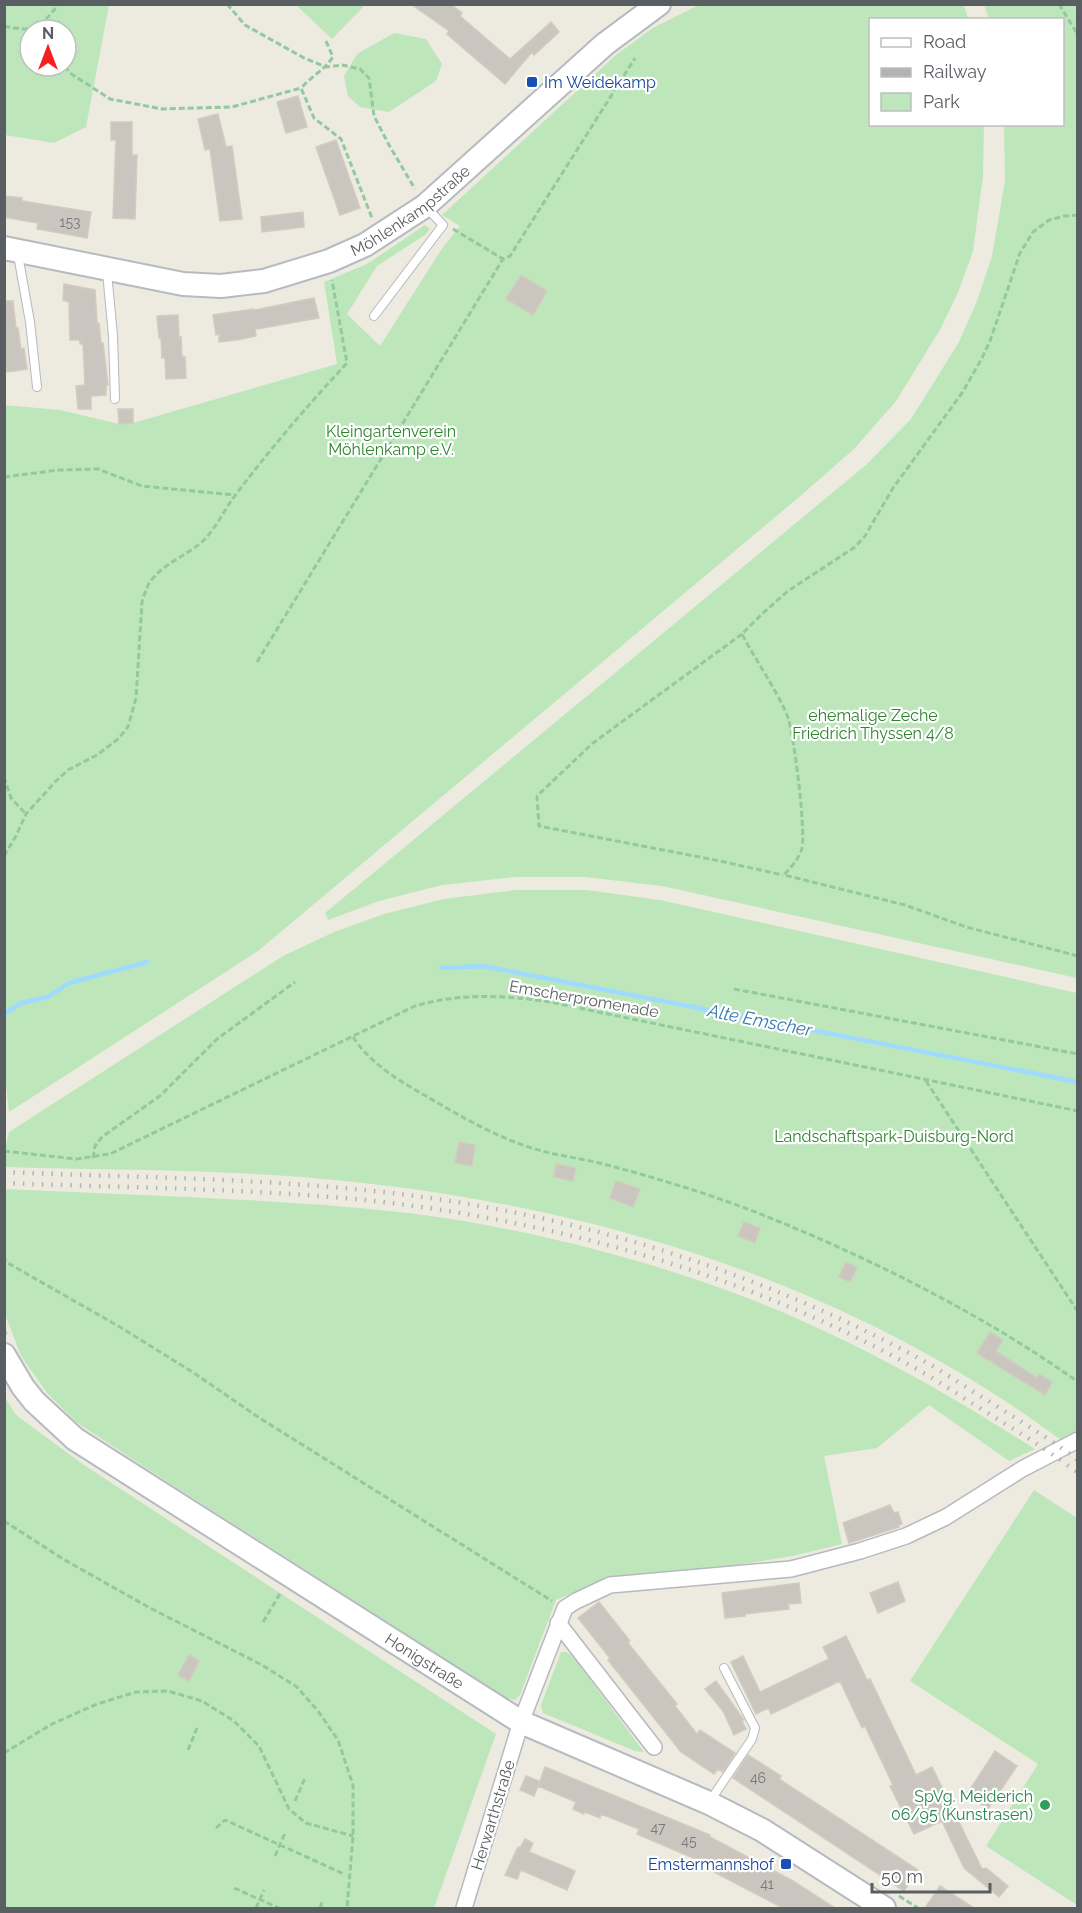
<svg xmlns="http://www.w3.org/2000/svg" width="1082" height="1913" viewBox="0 0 1082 1913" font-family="Raleway,sans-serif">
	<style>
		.green { fill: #bde7ba; fill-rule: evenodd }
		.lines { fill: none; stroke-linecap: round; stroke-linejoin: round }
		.stream { stroke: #9edbff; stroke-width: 4.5 }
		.building { fill: #cac6bf; stroke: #d2cbbe; stroke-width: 1.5 }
		.lane-casing { stroke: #b6b9be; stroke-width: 10 }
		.street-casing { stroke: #b6b9be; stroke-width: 18 }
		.secondary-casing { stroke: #b6bbc0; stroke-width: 26 }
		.path { stroke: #93c99e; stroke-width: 3; stroke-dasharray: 6 3; stroke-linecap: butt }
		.lane { stroke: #fff; stroke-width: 8 }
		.street { stroke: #fff; stroke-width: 15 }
		.secondary { stroke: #fff; stroke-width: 22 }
		.rail { stroke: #b2b3b4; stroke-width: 4.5; stroke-dasharray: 1.5 8; stroke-linecap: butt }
		.transit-dot { fill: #1a4fb4; stroke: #fff; stroke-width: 2 }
		.leisure-dot { fill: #2e9e5b; stroke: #fff; stroke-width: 2 }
		.labels { text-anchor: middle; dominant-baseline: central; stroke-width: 4.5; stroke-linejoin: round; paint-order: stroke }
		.number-label { font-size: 14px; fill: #75787a }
		.transit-label { font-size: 16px; fill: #164399; stroke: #fff; text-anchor: start }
		.street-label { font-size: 16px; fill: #595e63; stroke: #fff }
		.park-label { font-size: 16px; fill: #2f852e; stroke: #fff }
		.leisure-label { font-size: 16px; fill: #27864d; stroke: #fff; text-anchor: end }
		.water-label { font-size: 18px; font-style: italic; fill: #3378af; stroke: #fff }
	</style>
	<rect width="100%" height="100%" fill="#edeae0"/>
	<path class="green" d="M4 5H109L86 127 54 143 5 135ZM30 30H66V66H30Z
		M296 5H365L332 39Z
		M699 5H964L968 19 870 20V124L984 125 983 176 973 251 959 290 941 328 896 401 854 449 805 492 258 951 9 1112 4 1069V405L60 410 119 424 133 423 337 364 324 282 367 264 425 225 430 229 425 235 377 266 347 314 380 346 443 247 460 226 442 215 616 55 653 28Z
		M984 5H1077V978L662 886 585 877H514L442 885 379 901 328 920 325 913 866 465 911 419 959 342 977 301 992 256 1005 181 1004 125 1062 124V20L989 19Z
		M394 33 426 39 442 64 436 81 389 112 360 107 348 96 344 76 357 54Z
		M515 890H586L660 900 1077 993V1452C847 1275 559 1193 272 1175 183 1169 93 1170 5 1167V1149L9 1132 283 956 334 932 384 914 444 899Z
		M4 1189C111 1194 218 1197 324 1205 371 1209 418 1213 464 1221 583 1242 713 1278 822 1330 896 1364 966 1405 1035 1449L1009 1461 929 1405 877 1448 824 1456 842 1544 793 1556 713 1569 611 1577 556 1600 520 1695 515 1700 504 1697 143 1466 76 1422 47 1393 21 1356 5 1314Z
		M4 1396 16 1415 84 1465 496 1734 434 1908H5Z
		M1034 1490 1077 1518V1905L986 1846 1038 1764 910 1681Z
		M561 1652H566L572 1655 644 1752 635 1751 543 1713 541 1705Z"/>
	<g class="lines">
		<path class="stream" d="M441 968 483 966 1078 1082
			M4 1014 21 1003 48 997 69 983 147 962"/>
	</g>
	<path class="building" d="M411 4H450L462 13 460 16 510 59 551 22 559 32 534 55 532 52 505 84 447 34 449 31Z
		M298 96 307 127 286 133 277 102Z
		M218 114 226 147 232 146 242 219 220 221 210 149 205 150 198 119Z
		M111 122H132V155H137L135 219 113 218 116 140H111Z
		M336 140 360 208 340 215 316 147Z
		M4 196 22 198V201L91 212 87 238 37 229 38 223 4 217Z
		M303 212 304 227 262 232 261 217Z
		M521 275 547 291 533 315 506 299Z
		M64 284 95 290 97 323H99L101 343H103L108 385H106V395L91 396V409H78L76 386 85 385 83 344H80V340H70L69 302 63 300Z
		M314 298 319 318 257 329H255L256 336 237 340 219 342V334L216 335 213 315 254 309 255 310Z
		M4 301H13L16 328H18L21 349 24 348 27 369 7 372 4 356Z
		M178 315 179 337H181L182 357H185L186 378 166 379 165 358H162L161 337 159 338 157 316Z
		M118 409H133V423L119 424Z
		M459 1142 475 1145 472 1166 455 1163Z
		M556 1164 576 1168 573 1181 554 1177Z
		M616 1181 640 1189 633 1207 610 1198Z
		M744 1222 760 1228 755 1243 738 1236Z
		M846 1262 857 1268 850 1282 839 1277Z
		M990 1332 1003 1340 996 1351 1037 1378 1039 1374 1052 1382 1045 1395 977 1353Z
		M890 1505 894 1513 898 1512 902 1524 898 1525 899 1527 849 1543 843 1523Z
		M898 1582 905 1601 878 1613 870 1593Z
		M799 1583 801 1603 788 1604 789 1609 745 1614V1616L725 1618 722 1593Z
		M599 1602 630 1641 628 1643 677 1704 675 1706 697 1734 700 1730 735 1753 723 1772 718 1769 714 1774 681 1752 608 1660 610 1658 578 1618Z
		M846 1636 867 1680 870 1679 916 1775 932 1767 982 1869 986 1868 1008 1886 999 1897 964 1868 942 1821 914 1834 890 1786 893 1785 865 1726 862 1728 840 1681 771 1714 768 1708 756 1714 731 1662 743 1656 760 1692 829 1659 823 1647Z
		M189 1655 199 1661 189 1681 178 1675Z
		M716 1681 744 1720 742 1721 746 1729 734 1735 723 1711 705 1689Z
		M995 1751 1017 1766 988 1809 967 1794Z
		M748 1755 781 1776 779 1779 918 1870 904 1891 733 1778Z
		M545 1767 710 1835V1837L793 1881 835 1908H783L710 1870 712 1866 637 1834 639 1829 601 1814 600 1818 585 1812 584 1814 573 1809 576 1802 538 1786 534 1796 520 1790 526 1776 539 1781V1784Z
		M525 1839 533 1843 529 1852 575 1871 567 1890 521 1870 517 1879 505 1875 518 1847 520 1848Z
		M940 1886 974 1908H925Z"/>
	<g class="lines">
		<g class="lane-casing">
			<path id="lane" d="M18 255 30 322 37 387
				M107 272 113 336 115 399
				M374 316 443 225 426 207
				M710 1801 752 1739 755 1728 724 1668"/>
		</g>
		<g class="street-casing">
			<path id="street" d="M558 1623 654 1747
				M464 1908 521 1722 565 1608 576 1601 610 1585 791 1569 860 1551 906 1536 946 1517 1022 1469 1078 1440"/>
		</g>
		<g class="secondary-casing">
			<g id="secondary">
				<path id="s1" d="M4 248 183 284 221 286 264 281 329 261 365 245 425 206 605 44 659 4"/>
				<path id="s2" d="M4 1355 23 1387 34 1401 75 1439 521 1722 709 1803 762 1830 884 1908"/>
			</g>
		</g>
		<path class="path" d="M227 4 245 25 304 58 326 67 342 65 360 69 369 78 374 116 389 145 415 189
			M1059 4 1078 35
			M4 26C36 33 39 28 59 4
			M326 41 333 57C324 70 311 77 301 88L314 118 341 139 372 218
			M65 66 70 73 110 99 162 109 232 107 301 88
			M1078 215 1065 216 1049 220 1033 232 1020 253 990 341 981 360 962 393 893 488 865 536 855 547 788 591 763 613 742 634C756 661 775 687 787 715 794 732 806 832 802 848 799 859 791 867 784 875L905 905 966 927 1078 956
			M453 229 503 259 510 256 635 58
			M4 477 59 470 98 469 142 486 235 495
			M742 634 593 743 537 796 539 826 715 860 783 875
			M257 662 503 259
			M4 777 11 798 26 814
			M4 856 16 836 26 814 57 780 68 770 97 755 118 739 128 727 136 698 142 602C145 593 147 584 154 577 168 561 190 554 205 539 218 525 225 508 237 493 271 448 308 405 347 363L332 280
			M734 989 1078 1054
			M353 1037C370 1063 399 1081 426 1096 460 1116 494 1136 532 1148 556 1156 582 1158 607 1165 657 1178 709 1194 758 1213 866 1256 983 1314 1078 1382
			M926 1081 1078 1312
			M4 1151 76 1159 110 1154 415 1006C460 993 504 995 550 1002L1078 1111
			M93 1158 95 1146 102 1137 161 1095 217 1039 295 982
			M4 1256 6 1262 120 1327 194 1373 258 1417 552 1601
			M4 1329 7 1337
			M4 1521 63 1559 150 1608 262 1665 297 1687 318 1711 338 1740 353 1785V1836L347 1908
			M263 1622 281 1592
			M188 1750 197 1728
			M4 1753 52 1724 97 1704 136 1692 168 1691 202 1701 234 1721 259 1746 289 1809 306 1823 353 1836
			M295 1801 305 1778
			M216 1828 225 1820 344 1874
			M275 1856 285 1833
			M234 1888 279 1908
			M899 1896 918 1908
			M256 1908 264 1890
			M320 1908 323 1900"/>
		<use href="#lane" class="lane"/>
		<use href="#street" class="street"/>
		<use href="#secondary" class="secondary"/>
		<path class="rail" d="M4 1172C146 1178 289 1178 430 1198 600 1222 769 1277 920 1359 943 1371 965 1387 987 1400 1018 1420 1049 1438 1078 1460
			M4 1183C126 1188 253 1188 374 1201 561 1222 750 1276 915 1368 935 1379 954 1392 973 1404 1009 1426 1044 1447 1078 1473"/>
	</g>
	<g class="transit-dot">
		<rect x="526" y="76" width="12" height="12" rx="3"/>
		<rect x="780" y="1858" width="12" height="12" rx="3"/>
	</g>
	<circle class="leisure-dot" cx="1045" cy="1805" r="6"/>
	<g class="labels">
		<g class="number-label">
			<text x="70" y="222">153</text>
			<text x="758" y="1778">46</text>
			<text x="658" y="1828">47</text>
			<text x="689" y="1841">45</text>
			<text x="767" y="1884">41</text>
		</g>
		<g class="transit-label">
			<text x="544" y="82">Im Weidekamp</text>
			<text x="774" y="1864" text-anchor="end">Emstermannshof</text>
		</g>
		<g class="street-label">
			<text stroke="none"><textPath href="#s1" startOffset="428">Möhlenkampstraße</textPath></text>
			<text transform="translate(584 999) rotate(10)">Emscherpromenade</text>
			<text stroke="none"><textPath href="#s2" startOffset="525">Honigstraße</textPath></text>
			<text transform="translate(493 1815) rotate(-73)">Herwarthstraße</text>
		</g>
		<g class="park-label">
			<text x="391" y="431">Kleingartenverein<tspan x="391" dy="18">Möhlenkamp e.V.</tspan></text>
			<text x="873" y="715">ehemalige Zeche<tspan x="873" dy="18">Friedrich Thyssen 4/8</tspan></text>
			<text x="894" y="1136">Landschaftspark-Duisburg-Nord</text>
		</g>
		<g class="leisure-label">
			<text x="1033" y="1796">SpVg. Meiderich<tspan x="1033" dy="18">06/95 (Kunstrasen)</tspan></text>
		</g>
		<g class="water-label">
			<text transform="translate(760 1020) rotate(11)">Alte Emscher</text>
		</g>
	</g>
	<rect width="1082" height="1913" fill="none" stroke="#595e63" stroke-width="12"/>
	<rect x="869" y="18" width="195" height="108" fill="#ffffff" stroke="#bdbfc1" stroke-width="1.5"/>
	<rect x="881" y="38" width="30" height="9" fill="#ffffff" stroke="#bdbfc1" stroke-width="1.5"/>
	<text x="923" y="48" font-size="18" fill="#595e63">Road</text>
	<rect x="881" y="68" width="30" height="9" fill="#b2b3b4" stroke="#bdbfc1" stroke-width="1.5"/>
	<text x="923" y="78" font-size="18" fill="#595e63">Railway</text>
	<rect x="881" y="93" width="30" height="18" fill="#bde7ba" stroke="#bdbfc1" stroke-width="1.5"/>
	<text x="923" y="108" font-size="18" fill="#595e63">Park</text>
	<g transform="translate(48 48)"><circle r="28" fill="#ffffff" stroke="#bdbfc1" stroke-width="1.5"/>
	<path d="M0-4.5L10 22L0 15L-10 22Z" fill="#f5211e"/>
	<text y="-9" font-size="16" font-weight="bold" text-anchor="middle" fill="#595e63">N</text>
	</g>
	<path d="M872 1883v9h118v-9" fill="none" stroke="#595e63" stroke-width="3"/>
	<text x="881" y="1883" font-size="18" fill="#595e63" stroke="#ffffff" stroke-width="4.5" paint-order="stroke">50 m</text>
</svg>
